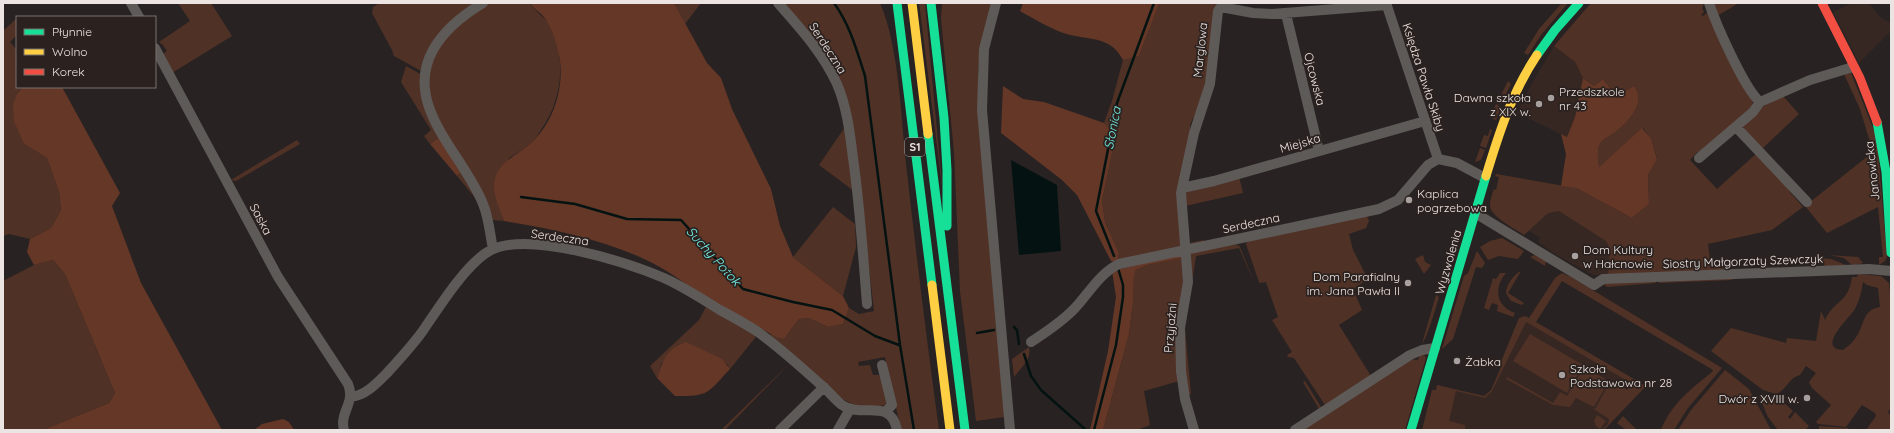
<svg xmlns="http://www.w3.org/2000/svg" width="1894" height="433" viewBox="0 0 1894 433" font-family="Quicksand,sans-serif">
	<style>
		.built { fill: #362723 }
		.green { fill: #503126; fill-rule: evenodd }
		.forest { fill: #653727 }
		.water { fill: #041311 }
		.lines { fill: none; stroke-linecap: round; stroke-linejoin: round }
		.stream { stroke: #041311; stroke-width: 2.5 }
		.street { stroke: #5e5a58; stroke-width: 10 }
		.fast { stroke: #16e098; stroke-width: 9 }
		.slow { stroke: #ffcf43; stroke-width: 9 }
		.jam { stroke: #f24e42; stroke-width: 9 }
		.poi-dot { fill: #a7a09f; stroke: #2b221f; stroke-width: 1.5 }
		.labels { text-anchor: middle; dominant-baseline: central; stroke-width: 3.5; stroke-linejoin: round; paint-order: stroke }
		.shield { fill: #2b221f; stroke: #b1aaa8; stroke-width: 1 }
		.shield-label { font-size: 11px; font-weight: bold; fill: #ebe4e2 }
		.street-label { font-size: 12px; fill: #ebe4e2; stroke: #2b221f }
		.poi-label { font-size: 12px; fill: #ebe4e2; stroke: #2b221f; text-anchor: start }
		.water-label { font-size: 13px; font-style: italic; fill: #71ebe1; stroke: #2b221f }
	</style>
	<rect width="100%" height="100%" fill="#282322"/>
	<path class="built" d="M1852 3H1869L1881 18 1891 23V31L1859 63 1833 12Z
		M1554 46 1575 62 1583 78 1575 117 1567 137 1517 113 1532 83Z
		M1508 176 1561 186 1674 272 1593 275 1553 253 1538 242 1540 238 1503 215Z
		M1525 316 1646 386 1604 430H1427L1437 385 1484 396 1491 390Z"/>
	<path class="green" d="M178 3H211L232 36 172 73 162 55 167 51 163 45 159 42 190 21Z
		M380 3H479L457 18 423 72 394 56 392 50 372 13 373 7Z
		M488 3H531C534 12 547 18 552 28 566 62 562 100 541 130 538 134 536 139 532 142 526 148 517 153 509 158L498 204 504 221 493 220 432 111 425 74 447 33Z
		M674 3H701L685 24Z
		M782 3H880C899 47 901 116 906 164 916 253 927 342 939 430H901L885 357 858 362 859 366 870 365 873 375H879L888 401 885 405C877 407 863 408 855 405 830 396 790 355 768 337L771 334 784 339 799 319 809 318 828 327 843 324 849 308 859 314 874 311 860 189 842 86Z
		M919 3H925L943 194Z
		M942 3H992L983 37 978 69 1004 417 976 421 960 291 954 152 941 19Z
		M1159 3H1221L1210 72 1198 114 1193 118 1190 125 1191 139 1180 184 1183 246 1117 263 1119 253 1105 222 1102 201 1116 135 1104 123 1112 101 1123 60 1139 56Z
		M1562 3H1568L1541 35 1528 55 1524 53 1539 29Z
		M1591 3H1704L1702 8 1704 12 1701 15 1703 16 1708 12 1731 60 1753 99 1752 109 1704 150 1696 153 1690 160 1717 189 1757 153 1737 131 1705 156 1737 130 1789 186V191L1803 207 1772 230 1708 244 1711 268H1724L1723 270 1608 276 1610 249 1606 241 1559 211 1548 213 1524 235C1515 229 1489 216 1490 205 1490 200 1492 194 1494 189L1496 190 1499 177 1495 176 1496 174 1576 188 1632 218 1649 204 1648 175 1657 158 1651 138 1643 128 1598 168C1598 161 1597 152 1599 146 1602 138 1613 135 1618 130 1630 120 1647 101 1634 86L1616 96 1603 79 1594 86 1583 78 1575 62 1554 46Z
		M1712 3H1739L1717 16Z
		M17 18V35L10 42 17 50V87H23L17 94 24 144 47 158 59 192 61 210 51 228 30 239 9 234 3 236V31Z
		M406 66 422 75 442 135 430 144 424 136 431 130 401 82Z
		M1851 73 1877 138 1887 257 1885 261 1879 265V257H1883L1878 207 1827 233 1805 206 1873 152 1860 109 1844 74Z
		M1508 81 1511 84 1503 100 1499 99Z
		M1783 96 1799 114 1763 148 1775 161 1743 129V125L1760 108Z
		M1496 104 1501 107 1496 120 1493 119 1495 114 1492 113Z
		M845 127 854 191 819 165Z
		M1490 129 1492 130 1486 148 1480 146 1484 135 1488 136Z
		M297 140 300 144 236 181 231 180Z
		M1480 148 1485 150 1481 160 1475 162Z
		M1324 152 1326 153 1239 176 1243 193 1185 206 1189 243 1204 240 1205 244 1192 247 1188 246 1183 193 1185 190Z
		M463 171 481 205 457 176Z
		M833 207 855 224 856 247 843 296 793 257Z
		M1367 216 1369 221 1366 228 1349 234 1353 250 1368 279 1353 289 1362 310 1339 325 1371 376 1325 405 1294 358 1288 357 1287 355 1292 352 1272 320 1278 317 1266 282 1260 283 1259 282 1246 244 1247 241Z
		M1502 238 1524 251 1518 259 1499 256 1488 260 1480 247 1490 241Z
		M1227 244 1238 245 1240 247 1254 282 1239 248 1196 256 1190 295V256L1193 251Z
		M1477 251 1485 263 1482 268 1476 267 1453 339 1442 349 1464 276 1468 273Z
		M1423 255 1425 262 1431 265 1424 274 1415 259Z
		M1535 255 1546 261 1545 266 1530 257Z
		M1829 255 1858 257 1863 263 1853 266 1844 258Z
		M1183 258 1185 271 1179 381 1144 391 1150 425 1137 430H1103L1129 334 1133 303 1134 276 1136 270 1147 265Z
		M1816 258 1831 259 1846 265 1825 267 1824 264H1806V262H1816Z
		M53 260 65 274 115 393 109 403 43 430H3V281L34 265Z
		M1521 271 1508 293 1524 303 1522 305 1511 301 1506 293C1506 285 1514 274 1521 271Z
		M1500 273H1506C1494 287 1495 306 1515 313L1513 317 1497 311 1498 305 1492 303 1489 310 1484 308 1493 278 1496 279Z
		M1562 273 1571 277 1722 368 1688 408 1674 430H1661C1671 404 1691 389 1712 372L1713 370 1562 281 1536 322 1646 386 1604 430H1602L1608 424 1609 419 1592 408 1595 409 1611 380 1627 390 1631 383 1526 322 1492 391 1485 398 1456 391 1449 421 1465 425V430H1422L1432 390H1436L1437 385 1484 396 1491 390 1502 365 1500 364 1519 318 1525 316 1529 318 1555 278Z
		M1858 274 1881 276 1889 283 1891 304V409L1888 411 1891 418V430H1866L1876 416 1875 413 1862 405 1846 427 1818 424 1816 422 1831 405 1812 388 1809 382 1816 373 1806 366 1800 375C1789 377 1786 391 1776 394L1763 390 1711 351 1731 328 1786 343 1787 338 1816 341 1821 311 1825 320C1835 299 1848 304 1852 277H1857ZM1863 282 1867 285 1878 288 1880 307C1863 310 1865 322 1858 334 1854 341 1849 346 1843 350 1815 349 1851 316 1855 309 1859 301 1862 291 1863 282Z
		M1729 277 1733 280 1659 283 1660 280Z
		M1654 280 1656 283 1607 287 1603 284 1604 283Z
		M1436 295 1439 297C1436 307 1426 342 1420 347L1422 344Z
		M708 303 756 331 755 338 730 369 727 364 662 362 657 378 650 366 699 320Z
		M1185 329 1191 394 1187 395 1185 381Z
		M1530 334 1583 365 1567 393 1513 361Z
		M1029 347C1032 359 1021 368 1014 377L1012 359Z
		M1423 353 1426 358 1405 430H1300L1410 359 1418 360 1420 355Z
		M791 362 725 430H721Z
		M1584 367 1609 381 1594 407 1576 398 1570 407 1553 405 1506 379 1507 377 1553 403 1560 392 1567 396Z
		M1725 370 1749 389 1771 430H1678L1691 410Z
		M1305 381 1321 407 1319 409 1303 382Z
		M1760 394 1782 401 1793 411 1788 417 1790 419 1795 412 1809 426 1805 430H1778L1768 417 1759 396Z
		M1597 415 1606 421 1600 429 1596 426 1594 420Z
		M1623 416 1637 430H1626L1617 423Z
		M1819 426 1848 428 1850 430H1819Z"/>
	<path class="forest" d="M531 3H674L707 63 721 78 732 109 771 189 780 226 793 257 843 296 849 308 843 324 828 327 809 318 799 319 784 339 776 337C755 324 732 315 712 302 689 287 668 269 642 258 601 239 549 228 504 221 500 210 493 195 494 183 497 161 519 155 532 142 555 121 565 84 559 55 556 41 552 27 543 16 539 11 533 9 531 3Z
		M1023 3H1159V4L1139 56 1123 60C1111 37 1092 40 1070 35 1052 30 1036 20 1020 11Z
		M1583 78 1594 86 1603 79 1616 96 1634 86C1647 101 1630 120 1618 130 1613 135 1602 138 1599 146 1597 151 1598 162 1599 167L1642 128 1651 138 1657 159 1648 175 1649 204 1632 218 1576 188 1561 186 1566 154 1561 134 1567 137 1575 117Z
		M1003 86 1023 99 1044 102 1104 123 1116 135 1102 201 1105 222 1119 253 1117 263 1111 261 1077 195 1062 180 1001 133Z
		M23 87H62L120 193 112 206 141 283 222 430H43L109 403 115 393 65 274 53 260 34 265 27 252 30 239 51 228 61 210 59 192 47 158 24 144 14 121 13 105 17 94Z
		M442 135 463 171 457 176 430 144Z
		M1182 254 1183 258 1147 265 1136 270 1134 276 1133 303 1129 334 1103 430H1090L1108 351 1116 297 1112 271Z
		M686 342 722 359 730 369C708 392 710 397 675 396L657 378C664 358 666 350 686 342Z
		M283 419 289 422 294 430H254L262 424Z"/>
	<path class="water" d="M1011 160 1057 185 1061 251 1019 255Z"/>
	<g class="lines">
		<path class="stream" d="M834 3C850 25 857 51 865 76L900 345 914 430
			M521 197 575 204 627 219 681 220 743 289 793 302 832 310 875 336 899 345
			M1114 256 1096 211 1117 103 1154 3
			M1014 327 1017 330 1019 344
			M977 333 994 330
			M1024 354 1031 376 1041 390 1086 430
			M1094 430 1116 345 1123 297V285L1118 268"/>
		<path class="street" d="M131 3 139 17
			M483 3C463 15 444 30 433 50 402 106 464 155 483 204 489 218 490 235 493 249
			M778 3C800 28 823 53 837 84 847 107 850 134 853 158 860 207 863 255 867 304
			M996 3 984 49 982 110 1010 430
			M1386 3 1438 159
			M1709 3C1716 24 1744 88 1760 102L1810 80 1853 67
			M1286 14 1319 151
			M155 48 278 277 348 384C356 403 339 412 344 430
			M1736 127 1807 202
			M1699 158 1753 112 1760 102
			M1182 188 1214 181 1425 121
			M1475 213 1594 285 1603 279 1869 269 1891 271
			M1031 342C1046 332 1062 322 1075 308 1089 293 1100 273 1119 264L1379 209 1398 200 1428 165 1438 159 1457 163 1485 178
			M882 365 892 405 886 411
			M351 397C366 395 376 384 387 373 399 360 411 347 422 332 438 309 466 263 491 250 530 231 626 262 664 278 684 287 702 299 720 310 733 317 746 324 758 332 780 348 800 366 820 384 828 390 834 399 842 405 862 419 891 397 897 430
			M780 430 824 387
			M838 430 850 409
			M1194 430 1185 399 1181 371 1180 328 1188 282 1181 193 1194 133 1210 84 1218 11 1221 7 1253 13 1272 14 1387 5
			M1295 430 1410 355 1422 350 1435 348"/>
		<path class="fast" d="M897 3 932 285
			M931 3 944 118 947 170V226
			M1537 55 1555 30 1579 3
			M1877 122 1886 172 1891 253
			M928 134 965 430
			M1411 430 1486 176"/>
		<path class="slow" d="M912 3 928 134
			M1486 176C1499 133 1512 92 1537 55
			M932 285 950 430"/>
		<path class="jam" d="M1822 3 1860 78 1877 122"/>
	</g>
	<g class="poi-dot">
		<circle cx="1551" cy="98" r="4"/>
		<circle cx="1539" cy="104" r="4"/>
		<circle cx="1409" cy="200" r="4"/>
		<circle cx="1575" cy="256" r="4"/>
		<circle cx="1408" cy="283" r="4"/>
		<circle cx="1457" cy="361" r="4"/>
		<circle cx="1562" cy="375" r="4"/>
		<circle cx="1807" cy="398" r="4"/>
	</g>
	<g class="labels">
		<rect class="shield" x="905" y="138" width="20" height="18" rx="3"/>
		<g class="shield-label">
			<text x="915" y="147">S1</text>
		</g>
		<g class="street-label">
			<text transform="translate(828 48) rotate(57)">Serdeczna</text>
			<text transform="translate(1200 50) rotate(-84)">Marglowa</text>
			<text transform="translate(1424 77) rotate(72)">Księdza Pawła Skiby</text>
			<text transform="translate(1315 79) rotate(76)">Ojcowska</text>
			<text transform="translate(1300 143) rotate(-16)">Miejska</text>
			<text transform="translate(1872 171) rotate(-96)">Janowicka</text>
			<text transform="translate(261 219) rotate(62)">Saska</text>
			<text transform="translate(1251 223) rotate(-12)">Serdeczna</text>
			<text transform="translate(560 237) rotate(8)">Serdeczna</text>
			<text transform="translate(1743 261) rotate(-2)">Siostry Małgorzaty Szewczyk</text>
			<text transform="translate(1448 262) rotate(-74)">Wyzwolenia</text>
			<text transform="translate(1170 328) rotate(-85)">Przyjaźni</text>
		</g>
		<g class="poi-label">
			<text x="1559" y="91">Przedszkole<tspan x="1559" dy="14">nr 43</tspan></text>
			<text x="1531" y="97" text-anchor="end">Dawna szkoła<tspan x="1531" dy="14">z XIX w.</tspan></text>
			<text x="1417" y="193">Kaplica<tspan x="1417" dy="14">pogrzebowa</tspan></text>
			<text x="1583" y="249">Dom Kultury<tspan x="1583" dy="14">w Hałcnowie</tspan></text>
			<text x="1400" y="276" text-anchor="end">Dom Parafialny<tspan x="1400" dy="14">im. Jana Pawła II</tspan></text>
			<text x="1465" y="361">Żabka</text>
			<text x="1570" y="368">Szkoła<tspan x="1570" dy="14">Podstawowa nr 28</tspan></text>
			<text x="1799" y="398" text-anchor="end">Dwór z XVIII w.</text>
		</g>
		<g class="water-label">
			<text transform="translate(1112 128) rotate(-79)">Słonica</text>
			<text transform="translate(714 256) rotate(48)">Suchy Potok</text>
		</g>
	</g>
	<rect width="1894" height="433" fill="none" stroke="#ebe4e2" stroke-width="8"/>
	<rect x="16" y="16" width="140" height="72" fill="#2b221f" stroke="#78706d"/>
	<rect x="24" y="29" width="20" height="6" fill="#16e098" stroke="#78706d"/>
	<text x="52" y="36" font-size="12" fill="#ebe4e2">Płynnie</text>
	<rect x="24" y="49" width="20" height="6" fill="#ffcf43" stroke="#78706d"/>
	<text x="52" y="56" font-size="12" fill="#ebe4e2">Wolno</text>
	<rect x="24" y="69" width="20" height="6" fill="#f24e42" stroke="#78706d"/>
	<text x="52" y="76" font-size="12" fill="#ebe4e2">Korek</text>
</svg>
